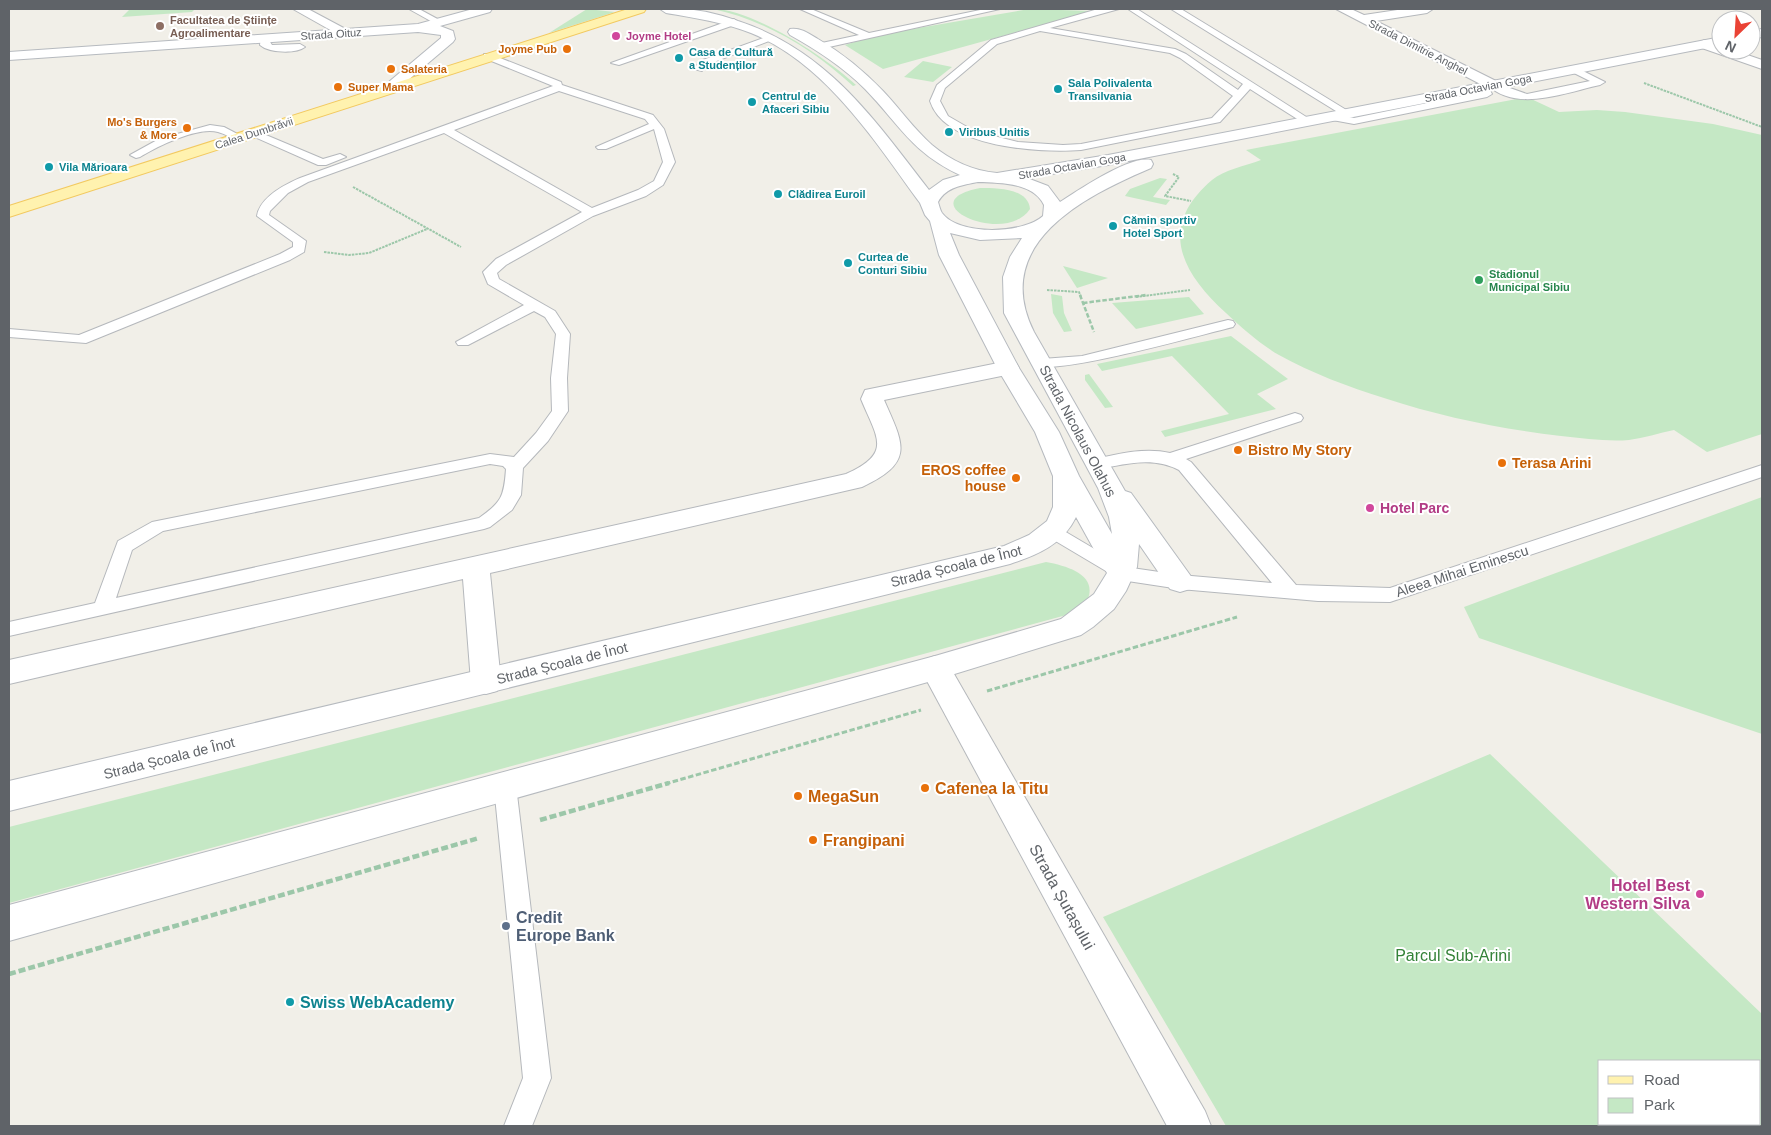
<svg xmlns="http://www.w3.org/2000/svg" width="1771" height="1135" font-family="Helvetica,sans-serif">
<rect width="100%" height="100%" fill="#f1efe8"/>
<g fill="#c5e8c5" fill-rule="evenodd">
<polygon points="130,9 195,9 192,12 122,17"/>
<polygon points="587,9 615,12 549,33"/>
<path d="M713,9c40,0 114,49 143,76l-3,1c-39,-36 -88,-66 -140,-77z"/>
<polygon points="1029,9 1093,11 883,69 845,45 877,35"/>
<polygon points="923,61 952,67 933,82 904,77"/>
<path d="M1527,97l32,15 38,-2 28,2 88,12 49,11v299l-55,18 -33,-22c-15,3 -30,8 -45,10 -22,2 -45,-2 -68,-4 -60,-7 -119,-19 -177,-38 -35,-11 -73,-25 -105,-43 -19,-11 -37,-27 -53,-42 -45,-41 -69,-86 -14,-133 12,-10 33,-14 49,-20l-15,-10z"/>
<polygon points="1160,178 1167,179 1153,197 1170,200 1166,205 1125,196 1130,189"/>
<path d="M980,188c17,0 48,0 50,21 -25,38 -123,-7 -50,-21z"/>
<polygon points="1063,266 1108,278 1077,288"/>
<polygon points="1051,294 1062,296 1064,313 1072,331 1064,332 1053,313"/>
<polygon points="1189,297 1204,314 1136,329 1112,303"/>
<polygon points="1231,336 1288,379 1257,394 1276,409 1165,437 1161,431 1229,414 1172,356 1102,371 1097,364"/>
<polygon points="1089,374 1113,407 1105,408 1085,380 1085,375"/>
<polygon points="1762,497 1762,734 1479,638 1464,607"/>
<path d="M1046,562c28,5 59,17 35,49l-1072,292v-76z"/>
<path d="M1490,754l272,260v112h-536l-123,-209zM1600,1061h160v63h-160z"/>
</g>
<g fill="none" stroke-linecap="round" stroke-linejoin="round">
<defs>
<g id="lane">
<polygon points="409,9 419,9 443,22 436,24"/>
<polygon points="800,9 811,9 869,33 985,9 1000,9 820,49 817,48 817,44 859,35"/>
<path d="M1098,9h21l-69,19 125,21 11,5 52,36 5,-6 -115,-75h9l174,111 -5,3 -4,-1 -52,-33 -30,33 -139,28c-42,3 -136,-2 -151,-49l7,-16 54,-45zM1040,31l130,22 10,5 53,38 -21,22 -131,26 -18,1 -45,-3 -44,-11 -26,-15 -8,-15 5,-13 52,-44z"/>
<polygon points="1171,9 1181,9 1348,111 1349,113 1344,116 1354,118 1481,92 1478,87 1483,84 1487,85 1492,94 1487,97 1354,124 1327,119 1327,115 1344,116"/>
<polygon points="734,19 738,22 737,24 619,65 611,63"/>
<polygon points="769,36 777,38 706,65 702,71 694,69 700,61"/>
<path d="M261,37h6l5,8 28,-1 5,3c-9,7 -36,6 -45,-2z"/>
<path d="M484,54h6l71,28 1,3 91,30 11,14 11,33 -12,23 -17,11 -53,20 -87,49 -9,8 2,6 56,32 15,23 -3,44 1,33 -20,30 -25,27 -2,27 -9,15 -22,17 -6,2 -475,107v-14l86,-19 23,-62 34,-19 338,-68 24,3 22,-24 16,-22 -1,-33 5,-44 -11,-17 -11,-6 -66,34h-10l-2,-3 68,-37 -36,-21 -5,-12 13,-13 86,-47 -138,-79 -136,49 -20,11 -18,18 -1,4 37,26 -2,11 -14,8 -204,83 -77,-6v-8l70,6 201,-81 13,-7v-5l-36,-26c3,-19 27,-31 43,-38l253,-92 -69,-28zM559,91l86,28 4,5 -53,23 2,2h8l48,-20 9,33 -9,19 -16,9 -46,18 -138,-78zM490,464l13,2 3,3c-2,27 -4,33 -27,49l-363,80 16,-48 31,-19z"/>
<path d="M1575,67l30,15 -5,3c-33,7 -84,28 -112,0l5,-3 34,12 63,-13 -18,-9v-4z"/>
<path d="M210,125l14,2 21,11 -5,3c-8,-2 -14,-7 -22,-9 -20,-6 -62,15 -78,25l-4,1 -6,-3 29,-16z"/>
<polygon points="254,130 323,159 340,154 346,157 326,165 318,165 250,135 249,133"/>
<path d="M1228,320l5,1 2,3 -2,3c-25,6 -188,52 -199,37l8,-5 40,-3z"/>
<path d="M1295,413l6,2 2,3 -2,3 -115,38 5,3 105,123 94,3 372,-123v12l-372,125 -72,-1 -138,-12 -59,-9 -74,-44 -3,-4 3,-4 6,-2 6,2 66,39 55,8 92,8 -93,-113c-26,-14 -53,-6 -81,-1l-6,-1 -2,-4 2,-4c24,-6 53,-13 78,-7z"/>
<polygon points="505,776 513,779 516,786 551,1078 532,1126 504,1126 523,1078 494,786 497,779"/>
</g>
<g id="street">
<polygon points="293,9 308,9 353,33 351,36 341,36"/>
<polygon points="1336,9 1351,9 1364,15 1404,9 1433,9 1427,13 1376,21 1498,82 1500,85 1498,88 1488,88"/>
<polygon points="1704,40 1721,46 1721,50 1733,50 1762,60 1762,69 1699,47 1697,44"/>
<path d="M1008,361l8,2 3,5 -3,5 -132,27c20,45 31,62 -22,87l-372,86 11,109 -4,9 -11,3 -11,-3 -4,-9 -8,-103 -454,105v-24l837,-186c47,-21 31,-36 15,-75l4,-9z"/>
<polygon points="935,656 946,660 1205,1111 1211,1126 1167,1126 920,668 924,660"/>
</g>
<g id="secondary">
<polygon points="473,9 492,9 490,12 440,26 453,31 455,39 453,42 394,92 384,92 382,89 384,86 441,38 441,35 418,32 9,60 9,52 418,24"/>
<path d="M660,9c27,-2 53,3 78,12 89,29 136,98 191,169l14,-10 17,-5c-49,-23 -60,-50 -95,-86 -22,-22 -48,-39 -75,-54l-2,-3 2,-3c10,-2 20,5 28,10 24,14 46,32 65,52 17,18 31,38 49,54 18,15 41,26 65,28l111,-18 613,-118v8l-613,120 -81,13 21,8 12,16c19,-12 70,-47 91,-42l2,4 -2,4c-68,29 -161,76 -117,164l91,159 6,2 59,82 4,7 -4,7 -10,3 -10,-3 -31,-45 -2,23 -11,24 -12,18 -21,18 -12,8 -146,45 -926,261v-36l926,-249 126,-37 33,-25 13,-21 -31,-56c-13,27 -38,38 -66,47l-1001,247v-30l995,-235 25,-11 18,-14 6,-14v-31l-18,-44 -38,-64 -58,-113 -9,-34 -5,-6 -5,-12c-46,-63 -94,-139 -169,-170 -28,-11 -56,-15 -85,-20zM978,182c22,1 55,0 66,23l-1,11c-20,18 -84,20 -101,-3 -2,-3 -3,-8 -4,-11 8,-15 25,-17 40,-20zM950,233l30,7 42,-2 -12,19 -7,20 1,36 94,175 11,29 3,17 -33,-58 -20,-44 -40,-64 -60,-113z"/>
<polygon points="1762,29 1762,37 1751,39 1751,31"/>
</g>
<polygon id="primary" points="628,9 646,9 644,12 9,217 9,206"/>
</defs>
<use href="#lane" stroke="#b5b8bc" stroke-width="2"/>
<use href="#street" stroke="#b5b8bc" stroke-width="2"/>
<use href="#secondary" stroke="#b6babf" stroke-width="2"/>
<use href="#primary" stroke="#f2c960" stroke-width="2"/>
<g stroke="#9cc7a9" stroke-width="2" stroke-dasharray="2.5 1" stroke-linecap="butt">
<polyline points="1644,83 1762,127"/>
<polyline points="1173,174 1179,177 1165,196 1191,201"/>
<polyline points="353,187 461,247"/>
<polyline points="324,252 349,255 369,253 427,229"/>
<polyline points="1047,290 1079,292 1081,297"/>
<polyline points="1136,297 1190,290"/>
</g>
<g stroke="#9cc7a9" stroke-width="2.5" stroke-dasharray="4.5 2" stroke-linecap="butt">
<polyline points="1080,295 1094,332"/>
<polyline points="1083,303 1146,295"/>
</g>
<g stroke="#9cc7a9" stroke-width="3" stroke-dasharray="5.5 2.5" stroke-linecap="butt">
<polyline points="987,691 1237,617"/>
<polyline points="665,784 921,710"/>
</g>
<g stroke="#9cc7a9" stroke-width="4.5" stroke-dasharray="7 3" stroke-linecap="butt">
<polyline points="540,820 669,783"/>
<polyline points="9,974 479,838"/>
</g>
<use href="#lane" fill="#fff" fill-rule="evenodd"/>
<use href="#street" fill="#fff" fill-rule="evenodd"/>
<use href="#secondary" fill="#fff" fill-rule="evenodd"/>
<use href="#primary" fill="#fff2af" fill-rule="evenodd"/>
</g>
<circle fill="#8d6e63" stroke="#fff" stroke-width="2" cx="160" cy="26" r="5"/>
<g fill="#d1479c" stroke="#fff" stroke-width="2">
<circle cx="616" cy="36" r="5"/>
<circle cx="1370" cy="508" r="5"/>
<circle cx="1700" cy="894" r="5"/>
</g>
<g fill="#e8710a" stroke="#fff" stroke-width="2">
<circle cx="567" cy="49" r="5"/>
<circle cx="391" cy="69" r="5"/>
<circle cx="338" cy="87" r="5"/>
<circle cx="187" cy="128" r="5"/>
<circle cx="1238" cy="450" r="5"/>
<circle cx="1502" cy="463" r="5"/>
<circle cx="1016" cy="478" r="5"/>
<circle cx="925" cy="788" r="5"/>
<circle cx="798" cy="796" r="5"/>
<circle cx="813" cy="840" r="5"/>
</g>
<g fill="#0f9aa8" stroke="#fff" stroke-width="2">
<circle cx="679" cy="58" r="5"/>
<circle cx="1058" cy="89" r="5"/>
<circle cx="752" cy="102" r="5"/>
<circle cx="949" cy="132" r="5"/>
<circle cx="49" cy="167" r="5"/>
<circle cx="778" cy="194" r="5"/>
<circle cx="1113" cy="226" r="5"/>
<circle cx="848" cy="263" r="5"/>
<circle cx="290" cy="1002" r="5"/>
</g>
<circle fill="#2e9e5b" stroke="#fff" stroke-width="2" cx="1479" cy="280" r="5"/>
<circle fill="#5c6f8a" stroke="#fff" stroke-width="2" cx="506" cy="926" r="5"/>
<g text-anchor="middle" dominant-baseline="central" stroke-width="4" stroke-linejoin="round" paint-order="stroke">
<g font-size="11" font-weight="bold" fill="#785e54" stroke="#fff" text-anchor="start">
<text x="170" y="20">Facultatea de Științe<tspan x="170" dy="13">Agroalimentare</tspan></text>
</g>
<g font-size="11" fill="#5f6368" stroke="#fff">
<text transform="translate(331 34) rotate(-4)">Strada Oituz</text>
<text transform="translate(1418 47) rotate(27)">Strada Dimitrie Anghel</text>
<text transform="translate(1478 88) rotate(-11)">Strada Octavian Goga</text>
<text transform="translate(254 133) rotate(-18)">Calea Dumbrăvii</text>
<text transform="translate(1072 166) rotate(-10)">Strada Octavian Goga</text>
</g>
<g font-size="11" font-weight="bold" fill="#b23c85" stroke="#fff" text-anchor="start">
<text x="626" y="36">Joyme Hotel</text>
</g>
<g font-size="11" font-weight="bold" fill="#c56008" stroke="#fff" text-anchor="end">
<text x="557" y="49">Joyme Pub</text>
<text x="401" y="69" text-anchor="start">Salateria</text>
<text x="348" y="87" text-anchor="start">Super Mama</text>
<text x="177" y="122">Mo's Burgers<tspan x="177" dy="13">&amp; More</tspan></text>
</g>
<g font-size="11" font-weight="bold" fill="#0d838f" stroke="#fff" text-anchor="start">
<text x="689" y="52">Casa de Cultură<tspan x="689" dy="13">a Studenților</tspan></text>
<text x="1068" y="83">Sala Polivalenta<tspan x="1068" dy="13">Transilvania</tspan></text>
<text x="762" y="96">Centrul de<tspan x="762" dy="13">Afaceri Sibiu</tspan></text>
<text x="959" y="132">Viribus Unitis</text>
<text x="59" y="167">Vila Mărioara</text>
<text x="788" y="194">Clădirea Euroil</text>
<text x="1123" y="220">Cămin sportiv<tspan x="1123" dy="13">Hotel Sport</tspan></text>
<text x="858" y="257">Curtea de<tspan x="858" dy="13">Conturi Sibiu</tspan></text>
</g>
<g font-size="11" font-weight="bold" fill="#27864d" stroke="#fff" text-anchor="start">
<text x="1489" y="274">Stadionul<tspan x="1489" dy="13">Municipal Sibiu</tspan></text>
</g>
<g font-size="14" fill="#5f6368" stroke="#fff">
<text transform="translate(1078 431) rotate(62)">Strada Nicolaus Olahus</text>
<text transform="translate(956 566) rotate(-14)">Strada Școala de Înot</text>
<text transform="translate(1462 571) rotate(-18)">Aleea Mihai Eminescu</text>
<text transform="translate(562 663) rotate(-14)">Strada Școala de Înot</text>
<text transform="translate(169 758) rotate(-14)">Strada Școala de Înot</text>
</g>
<g font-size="14" font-weight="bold" fill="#c56008" stroke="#fff" text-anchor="start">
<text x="1248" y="450">Bistro My Story</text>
<text x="1512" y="463">Terasa Arini</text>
<text x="1006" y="470" text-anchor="end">EROS coffee<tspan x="1006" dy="16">house</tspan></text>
</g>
<g font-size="14" font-weight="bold" fill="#b23c85" stroke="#fff" text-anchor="start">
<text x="1380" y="508">Hotel Parc</text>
</g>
<g font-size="16" font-weight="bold" fill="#c56008" stroke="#fff" text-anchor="start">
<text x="935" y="788">Cafenea la Titu</text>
<text x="808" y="796">MegaSun</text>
<text x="823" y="840">Frangipani</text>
</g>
<g font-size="16" font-weight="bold" fill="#b23c85" stroke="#fff" text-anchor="end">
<text x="1690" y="885">Hotel Best<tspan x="1690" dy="18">Western Silva</tspan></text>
</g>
<g font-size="16" fill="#5f6368" stroke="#fff">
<text transform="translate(1062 897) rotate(61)">Strada Șutașului</text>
</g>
<g font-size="16" font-weight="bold" fill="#4e5e75" stroke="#fff" text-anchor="start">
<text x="516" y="917">Credit<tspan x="516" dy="18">Europe Bank</tspan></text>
</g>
<g font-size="16" fill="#348238" stroke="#fff">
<text x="1453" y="955">Parcul Sub-Arini</text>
</g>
<g font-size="16" font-weight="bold" fill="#0d838f" stroke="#fff" text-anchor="start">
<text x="300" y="1002">Swiss WebAcademy</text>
</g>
</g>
<rect width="1771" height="1135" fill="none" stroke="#5f6368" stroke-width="20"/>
<rect x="1598" y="1060" width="162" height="65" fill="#ffffff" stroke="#bfc1c3"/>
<rect x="1608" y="1076" width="25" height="8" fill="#fff2af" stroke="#bfc1c3"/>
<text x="1644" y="1085" font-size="15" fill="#5f6368">Road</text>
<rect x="1608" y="1098" width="25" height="15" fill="#c5e8c5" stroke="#bfc1c3"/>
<text x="1644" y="1110" font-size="15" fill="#5f6368">Park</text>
<g transform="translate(1736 35) rotate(205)"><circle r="24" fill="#ffffff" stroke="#bfc1c3"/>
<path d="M0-4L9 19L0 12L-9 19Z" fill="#ea4335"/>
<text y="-8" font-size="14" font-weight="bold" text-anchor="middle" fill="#5f6368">N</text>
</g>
</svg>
